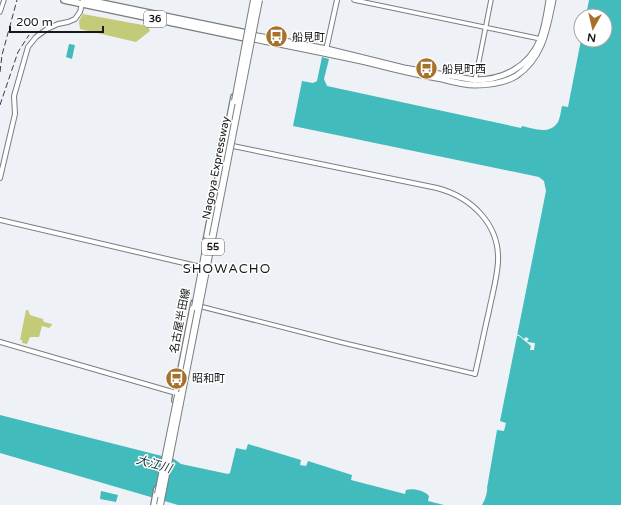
<svg xmlns="http://www.w3.org/2000/svg" width="621" height="505" font-family="'Varela Round','Noto Sans JP',sans-serif">
<rect width="100%" height="100%" fill="#eef2f6"/>
<g fill="#c3ca78">
<polygon points="83,14 148,26 150,31 136,42 80,29 79,21"/>
<polygon points="26,310 28,310 30,315 43,319 44,322 52,324 52,325 49,328 42,326 39,337 30,337 27,344 22,343 22,340 20,340"/>
</g>
<g fill="#42bbbc">
<path d="M589,0h32v505h-139c2,-3 6,-13 5,-17l10,-58 7,1 2,-8 -6,-2 46,-230 -2,-10 -5,-4 -246,-51 9,-45 11,2 4,-2 5,-24 7,2 -5,20 3,7 194,42 1,-2c12,3 28,9 36,-4 2,-4 3,-11 4,-16l6,1 13,-67h24v-24h-19z"/>
<polygon points="69,44 75,45 72,59 66,57"/>
<path d="M0,415l158,40 16,4 7,5 47,10 2,-1 6,-25 10,2 2,-6 53,16 -1,5 6,1 2,-5 44,14 -1,5 54,14 1,-4c7,-2 19,1 23,6l-1,5 16,4h-266l-178,-52z"/>
<polygon points="101,491 118,495 116,502 100,499"/>
</g>
<polygon fill="#eef2f6" points="516,334 519,335 524,339 526,337 529,339 527,341 528,342 535,343 534,350 530,350 531,346 519,336 515,335"/>
<g fill="none" stroke-linecap="round" stroke-linejoin="round">
<defs>
<g id="minor">
<polyline points="354,0 541,39"/>
<polyline points="0,12 4,0"/>
<polyline points="475,81 491,0"/>
<polyline points="199,306 344,343 475,374"/>
</g>
<g id="tertiary">
<polyline points="326,50 337,0"/>
<path d="M228,145l209,43c34,9 63,36 61,74 -1,17 -6,33 -9,49 -5,21 -9,42 -14,63"/>
<polyline points="0,178 15,114 14,96 28,47 36,37 47,29 58,24 68,22 75,19 80,12 83,0"/>
<polyline points="0,220 201,267"/>
<polyline points="0,342 176,393"/>
</g>
<g id="secondary">
<path d="M253,35l74,14 77,19 71,12c28,0 54,-13 65,-40 5,-13 7,-27 9,-40"/>
<path d="M253,39c40,8 81,16 121,25 23,6 45,11 68,15 11,3 22,6 33,6 13,0 29,-2 41,-9 27,-18 31,-47 37,-76"/>
</g>
<g id="primary">
<polyline points="64,0 250,39"/>
<polyline points="87,0 251,34"/>
<polyline points="206,241 234,97"/>
<polyline points="175,400 194,303"/>
<polyline points="154,505 157,489"/>
</g>
</defs>
<use href="#minor" stroke="#797d80" stroke-width="5.5"/>
<use href="#tertiary" stroke="#797d80" stroke-width="6"/>
<use href="#secondary" stroke="#797d80" stroke-width="7"/>
<use href="#primary" stroke="#797d80" stroke-width="8"/>
<use href="#minor" stroke="#fff" stroke-width="3.5"/>
<use href="#tertiary" stroke="#fff" stroke-width="4"/>
<use href="#secondary" stroke="#fff" stroke-width="5"/>
<use href="#primary" stroke="#fff" stroke-width="5.5"/>
<g stroke="#3c3d3f" stroke-width="1" stroke-dasharray="6 3" stroke-linecap="butt">
<polyline points="0,72 2,55 17,0"/>
<polyline points="0,105 18,52 29,35"/>
</g>
<defs>
<g id="motorway-bridge">
<polyline points="235,101 254,0"/>
<polyline points="195,307 208,238"/>
<polyline points="158,494 178,395"/>
<polyline points="160,505 259,0"/>
</g>
</defs>
<use href="#motorway-bridge" stroke="#797d80" stroke-width="8" stroke-linecap="butt"/>
<use href="#motorway-bridge" stroke="#fff" stroke-width="6"/>
</g>
<defs>
<symbol id="bus-disc" viewBox="-11 -11 22 22"><circle r="9.5" fill="#a7712c" stroke="#fff"/><path d="M-5-6H5V4H4V6H2V4H-2V6H-4V4H-5ZM-3.5-4V0h7V-4ZM-3.5 1.2v1.5H-2V1.2ZM2 1.2v1.5H3.5V1.2Z" fill="#fff"/></symbol>
</defs>
<g fill-rule="evenodd">
<use href="#bus-disc" x="264" y="24" width="25" height="25"/>
<use href="#bus-disc" x="414" y="56" width="25" height="25"/>
<use href="#bus-disc" x="164" y="366" width="25" height="25"/>
</g>
<g text-anchor="middle" dominant-baseline="central" stroke-width="3" stroke-linejoin="round" paint-order="stroke">
<g fill="#fff" stroke="#5d5d5e" stroke-width="1">
<rect x="144" y="11" width="22" height="16" rx="3"/>
<rect x="202" y="239" width="22" height="16" rx="3"/>
</g>
<g font-size="10" font-weight="bold" fill="#171819">
<text x="155" y="19">36</text>
<text x="213" y="247">55</text>
</g>
<g font-size="11" fill="#171819" stroke="#fff" text-anchor="start">
<text x="292" y="37">船見町</text>
<text x="442" y="69">船見町西</text>
<text x="192" y="378">昭和町</text>
</g>
<g font-size="11" fill="#171819" stroke="#fff">
<text transform="translate(216 168) rotate(-79)">Nagoya Expressway</text>
<text transform="translate(180 321) rotate(-79)">名古屋半田線</text>
</g>
<g font-size="12" font-style="italic" fill="#1a2f2f" stroke="#fff">
<text transform="translate(154 464) rotate(16)">大江川</text>
</g>
<g font-size="13" letter-spacing="1" fill="#171819" stroke="#fff">
<text x="227" y="269">SHOWACHO</text>
</g>
</g>
<g transform="translate(593 28) rotate(188)"><circle r="19" fill="#ffffff" stroke="#a2a3a3"/>
<path d="M0-3L7 15L0 10L-7 15Z" fill="#a7712c"/>
<text y="-6" font-size="11" font-weight="bold" text-anchor="middle" fill="#171819">N</text>
</g>
<path d="M10 26v6h93v-6" fill="none" stroke="#171819" stroke-width="2"/>
<text x="16" y="26" font-size="12" fill="#171819" stroke="#ffffff" stroke-width="3" paint-order="stroke">200 m</text>
</svg>
